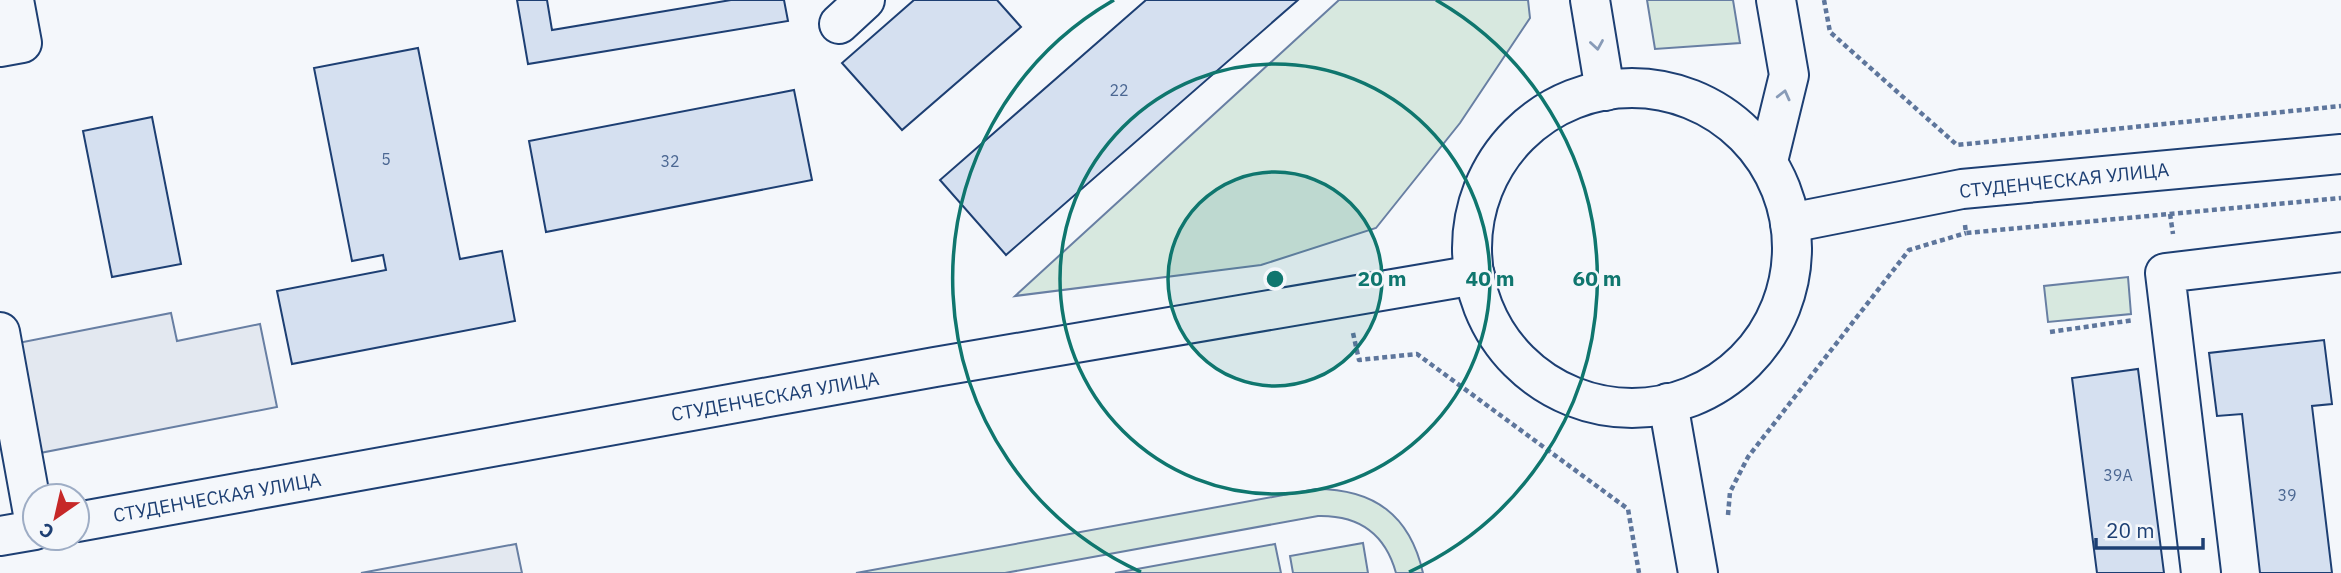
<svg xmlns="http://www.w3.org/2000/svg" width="2341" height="573" font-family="'IBM Plex Sans',sans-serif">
<rect width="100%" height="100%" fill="#f4f7fb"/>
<g fill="#d7e8df" stroke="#687fa3" stroke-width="2">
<polygon points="1339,0 1528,0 1530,18 1460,123 1376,228 1261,265 1015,296"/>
<polygon points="1647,0 1733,0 1740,43 1655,49"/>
<polygon points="2128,277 2131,314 2048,322 2044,286"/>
<path d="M1316,489c58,0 94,26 107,84h-27c-11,-40 -37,-58 -78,-57l-313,57h-149z"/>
<polygon points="1363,543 1368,573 1293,573 1290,556"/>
<polygon points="1275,544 1281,573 1115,573"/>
</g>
<g fill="#e3e8f0" stroke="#687fa3" stroke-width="2">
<polygon points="171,313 177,341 260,324 277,407 40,453 18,343"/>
<polygon points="516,544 522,573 361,573 494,548"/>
</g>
<g fill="#d5e0f0" stroke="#1d3f73" stroke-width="2">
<polygon points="517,0 547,0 552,30 731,0 784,0 788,21 528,64"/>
<polygon points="914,0 997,0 1021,27 902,130 842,63"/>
<polygon points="1146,0 1298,0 1006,255 940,180"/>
<polygon points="418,48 460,259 502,251 515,321 292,364 277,291 386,270 383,255 352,261 314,68"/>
<polygon points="794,90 812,180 546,232 529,141"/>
<polygon points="152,117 181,264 112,277 83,131"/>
<polygon points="2324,340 2332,404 2312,406 2332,573 2260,573 2242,414 2217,416 2209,353"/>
<polygon points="2138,369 2164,573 2097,573 2072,378"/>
</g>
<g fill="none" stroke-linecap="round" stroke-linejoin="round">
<defs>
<g id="minor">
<polyline points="1590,0 1605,91"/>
<polyline points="839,24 865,0"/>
<polyline points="0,47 22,43 14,0"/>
<circle cx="1632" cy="248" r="160"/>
<polyline points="1768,161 1789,75 1776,0"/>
<polyline points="1790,223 1962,189 2341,154"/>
<polyline points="0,332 35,525"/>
<polyline points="1668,403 1698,573"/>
<polyline points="77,522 935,367 1475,275"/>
<polyline points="0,536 35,530"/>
<polyline points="2201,573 2165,273 2341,252"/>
</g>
</defs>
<use href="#minor" stroke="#1d3f73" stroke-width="42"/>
<g stroke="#5e769c" stroke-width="4.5" stroke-dasharray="5 3.5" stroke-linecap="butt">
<polyline points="1824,0 1830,32 1957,145 2341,106"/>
<polyline points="2170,214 2173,234"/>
<polyline points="1965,225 1966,233 2341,198"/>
<polyline points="2050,332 2134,320"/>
<polyline points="1353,333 1359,360 1417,354 1628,509 1639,573"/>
<polyline points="1728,515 1730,492 1748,457 1909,250 1966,233"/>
</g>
<use href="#minor" stroke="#f4f7fb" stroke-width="38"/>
</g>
<defs><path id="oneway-chevron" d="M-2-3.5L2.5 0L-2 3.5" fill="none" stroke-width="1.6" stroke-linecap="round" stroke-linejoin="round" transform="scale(1.75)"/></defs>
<g stroke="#889bb7">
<use href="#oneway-chevron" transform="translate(1597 45) rotate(81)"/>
<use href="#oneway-chevron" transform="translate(1784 95) rotate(-76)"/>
</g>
<circle cx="1275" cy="279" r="107" fill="#0f766e" fill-opacity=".12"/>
<g fill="none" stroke="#0f766e" stroke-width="3.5">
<circle cx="1275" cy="279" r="107"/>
<circle cx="1275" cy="279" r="215"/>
<path d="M1141 572A322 322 0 0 1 1114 0M1436 0A322 322 0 0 1 1409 572"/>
</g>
<g text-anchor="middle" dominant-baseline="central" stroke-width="5" stroke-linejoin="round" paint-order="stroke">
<g font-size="16" fill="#4b6792">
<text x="1119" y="90">22</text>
<text x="386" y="159">5</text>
<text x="670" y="161">32</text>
<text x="2118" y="475">39А</text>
<text x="2287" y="495">39</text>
</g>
<g font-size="19" fill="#1d3f73" stroke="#f4f7fb">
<text transform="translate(2064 180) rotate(-6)">СТУДЕНЧЕСКАЯ УЛИЦА</text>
<text transform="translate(775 396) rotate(-10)">СТУДЕНЧЕСКАЯ УЛИЦА</text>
<text transform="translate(217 497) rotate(-10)">СТУДЕНЧЕСКАЯ УЛИЦА</text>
</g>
</g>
<circle cx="1275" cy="279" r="10" fill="#0f766e" stroke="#f4f7fb" stroke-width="3.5"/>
<g font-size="21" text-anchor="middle" font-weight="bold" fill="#0f766e" stroke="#f4f7fb" stroke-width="5" stroke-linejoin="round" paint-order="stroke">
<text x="1382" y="286">20 m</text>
<text x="1490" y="286">40 m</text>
<text x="1597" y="286">60 m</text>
</g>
<g transform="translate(56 517) rotate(214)"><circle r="33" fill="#f4f7fb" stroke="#9eadc5" stroke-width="2"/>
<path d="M0-5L12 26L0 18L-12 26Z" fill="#c62828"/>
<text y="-10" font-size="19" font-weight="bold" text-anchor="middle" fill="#1d3f73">С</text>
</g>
<path d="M2096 538v10h107v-10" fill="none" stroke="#1d3f73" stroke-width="3.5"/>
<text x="2106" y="538" font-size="21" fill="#1d3f73" stroke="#f4f7fb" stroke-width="5" paint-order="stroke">20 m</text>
</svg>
